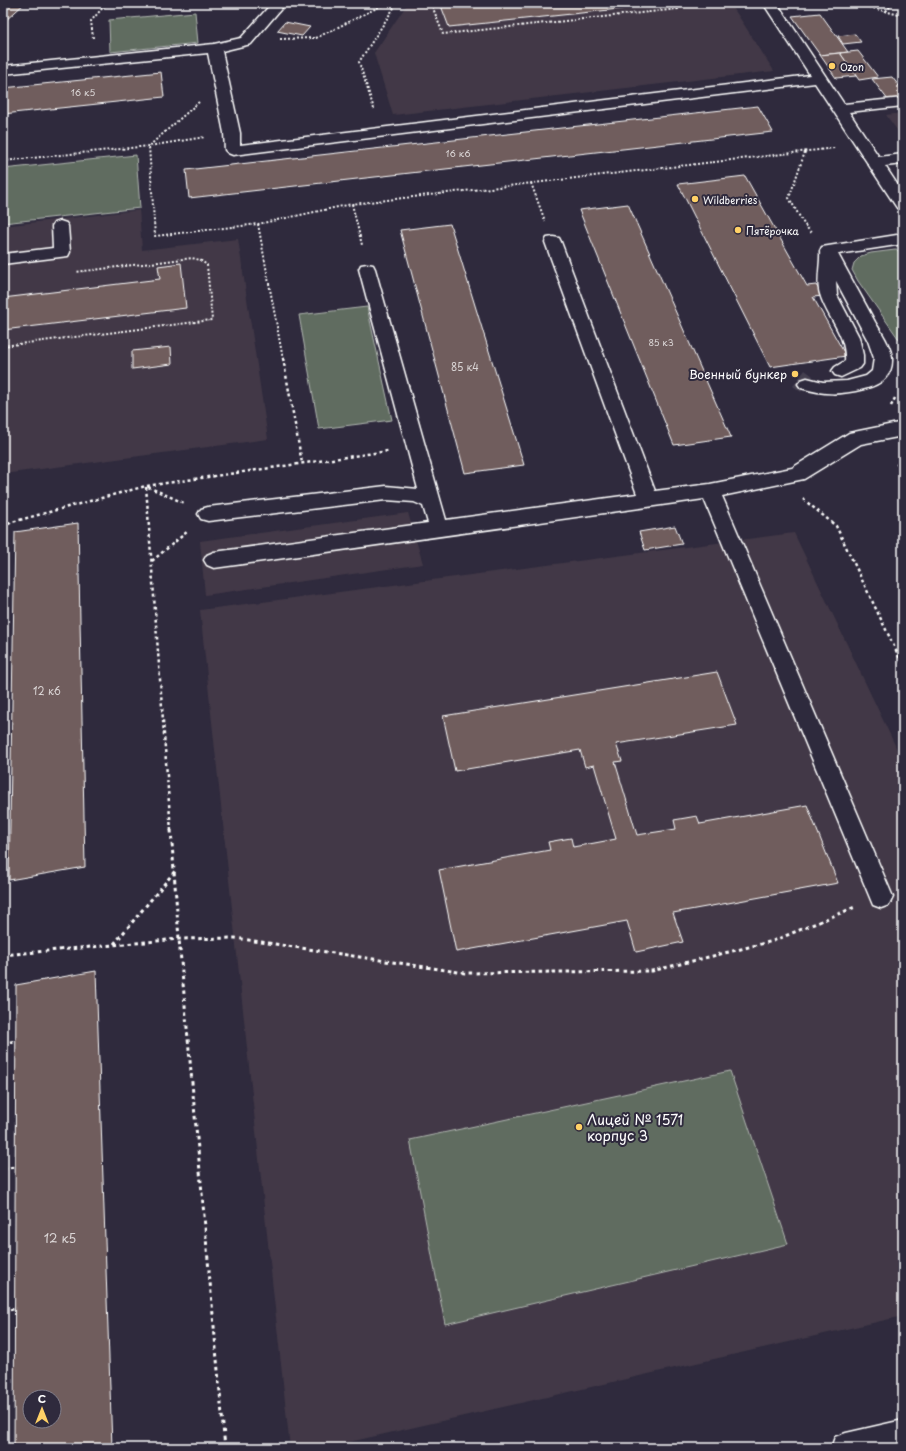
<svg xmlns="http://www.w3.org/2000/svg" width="906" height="1451" font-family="'Playpen Sans',sans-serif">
<rect width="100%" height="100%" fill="#2f2a3d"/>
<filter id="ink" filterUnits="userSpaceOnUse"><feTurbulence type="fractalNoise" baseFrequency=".025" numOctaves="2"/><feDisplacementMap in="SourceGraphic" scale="8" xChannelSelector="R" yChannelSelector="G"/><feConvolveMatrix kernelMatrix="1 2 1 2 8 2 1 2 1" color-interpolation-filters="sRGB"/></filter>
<g filter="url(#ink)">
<g fill="#423947">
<polygon points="408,3 730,3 774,71 393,115 374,53"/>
<polygon points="903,113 903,138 886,115"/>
<polygon points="139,210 142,250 238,239 268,439 3,474 3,226"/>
<polygon points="408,513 423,564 205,595 200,541"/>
<polygon points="794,533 903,762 903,1316 323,1448 290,1448 200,610"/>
</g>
<g fill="#606c61" stroke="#b0b6b0">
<polygon points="195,12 198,43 110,52 109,20"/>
<polygon points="136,155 140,208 3,223 3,169"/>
<polygon points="895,250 903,251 903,340 898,338 858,281 852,270 854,263 861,256 871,253"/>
<polygon points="367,307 392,420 319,429 299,315"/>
<polygon points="730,1071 788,1244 445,1324 410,1140"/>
</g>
<g fill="#705d5d" stroke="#fff" fill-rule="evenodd">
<polygon points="3,3 25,3 5,21 3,21"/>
<polygon points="440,3 666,3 666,4 449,27"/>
<polygon points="820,13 848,52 820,55 792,16"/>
<polygon points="285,22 310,27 302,36 277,31"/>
<polygon points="855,34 861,42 843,44 838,36"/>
<polygon points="858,51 878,77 859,80 840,53"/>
<polygon points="840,53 856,76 836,78 820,55"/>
<polygon points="161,72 164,97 3,114 3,88"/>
<polygon points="892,77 903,91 903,98 888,100 872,79"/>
<polygon points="758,106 773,132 189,198 186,170"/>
<polygon points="745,176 807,286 816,285 823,296 813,297 846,356 770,367 678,184"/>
<polygon points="628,204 731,437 674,445 579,210"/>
<polygon points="450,224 524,465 465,473 400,230"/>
<polygon points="181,263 186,308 3,330 3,298 160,279 158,266"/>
<polygon points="171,347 172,364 132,369 132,351"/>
<polygon points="903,463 903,475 896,464"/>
<polygon points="78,523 85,867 9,880 15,532"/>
<polygon points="675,526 682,544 645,550 639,532"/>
<polygon points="717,672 737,725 616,744 622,761 615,762 637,835 676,829 674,820 697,816 700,824 807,805 838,883 673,913 683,942 636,952 627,921 456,952 439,870 550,850 548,842 559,840 571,838 573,847 616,839 594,765 585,767 580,750 455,771 443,716"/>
<path d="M96,971l16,477h-98l2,-463zM30,1397h24v24h-24z"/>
</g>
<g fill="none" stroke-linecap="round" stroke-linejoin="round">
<polyline stroke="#443f50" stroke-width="20" stroke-dasharray="20 10" stroke-linecap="butt" points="799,378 807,384"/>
<defs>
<g id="minor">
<polygon points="272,3 286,3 251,44 222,51 240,133 240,145 810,75 763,3 777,3 844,104 903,98 903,106 849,112 879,157 903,154 903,164 885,166 903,193 903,210 897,208 815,83 233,155 228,153 225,150 224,133 208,53 3,74 3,66 214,44 241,38"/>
<polygon points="60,221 66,223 68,226 70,252 68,256 3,264 3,254 53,248 52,226 54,223"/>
<path d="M903,234v10l-65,10c12,23 25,45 37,68 6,10 16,24 17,36 1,19 -12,27 -28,31 -24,6 -40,6 -63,-1l-3,-4 3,-4 6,-2 16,4 24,-1 19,-5 6,-5 2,-13 -6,-17 -32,-60 1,14 22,42 4,18v9l-3,4 -19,9 -6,-2 -3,-4 3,-4 10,-6c2,-26 -18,-43 -25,-67 -4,-13 1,-30 0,-43l2,-4z"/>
<polygon points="553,237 559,238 561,242 655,491 710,484 792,468 849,433 903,422 903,436 861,444 804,479 722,496 893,897 889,905 881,908 873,905 704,499 214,568 207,565 204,560 207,555 214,552 428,523 423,506 414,502 386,500 208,521 201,519 198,514 201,509 208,507 386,486 418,489 359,269 361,265 367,264 373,265 375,269 446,520 637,494 545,242 547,238"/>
<polygon points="903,1420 903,1448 831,1448 835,1437 846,1433"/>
</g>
</defs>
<use href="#minor" stroke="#fff" stroke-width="3"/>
<g stroke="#fff" stroke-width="2" stroke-dasharray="2 2" stroke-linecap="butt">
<polyline points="431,3 443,34 678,9 675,3"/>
<polyline points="854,3 903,16"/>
<polyline points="886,11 893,3"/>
<polyline points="93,38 91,21 107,3"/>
<polyline points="280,39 316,38 387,3"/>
<polyline points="199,102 149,146 155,236 258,224 352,204 835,148"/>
<polyline points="374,109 359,62 397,3"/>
<polyline points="805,152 789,198 804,224 812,234"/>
<polyline points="3,161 149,146 205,137"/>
<polyline points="531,183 545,221"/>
<polyline points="352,204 362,245"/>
<polyline points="258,224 283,359"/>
<polyline points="3,346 212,320 207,265 200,260 192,258 76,272"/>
</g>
<g stroke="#fff" stroke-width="2.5" stroke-dasharray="3 3" stroke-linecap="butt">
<polyline points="283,358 302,463"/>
<polyline points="891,406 896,396"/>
<polyline points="803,499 836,526 903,665"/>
<polyline points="3,527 12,522 146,486 388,451"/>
<polyline points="152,561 188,531"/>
<polyline points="171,831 146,486 184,503"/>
</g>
<g stroke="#fff" stroke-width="3" stroke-dasharray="3.5 3.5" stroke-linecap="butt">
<polyline points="171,830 179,939 225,1448"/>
<polyline points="114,944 175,871"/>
<polyline points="3,955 179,939 235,938 465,973 652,971 773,941 855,907"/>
<polyline points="3,1043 16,1041"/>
<polyline points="3,1169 15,1167"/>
<polyline points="3,1311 14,1309"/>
</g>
<use href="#minor" fill="#2f2a3d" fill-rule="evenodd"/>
</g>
</g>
<g fill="#ffd166" stroke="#2f2a3d" stroke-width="1.5">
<circle cx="832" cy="66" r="4"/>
<circle cx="695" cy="199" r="4"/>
<circle cx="738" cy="230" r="4"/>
<circle cx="795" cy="374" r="4"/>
<circle cx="579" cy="1127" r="4"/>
</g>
<g text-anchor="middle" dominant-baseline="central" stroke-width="4" stroke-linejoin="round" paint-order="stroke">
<g font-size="9" fill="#dbd6d6">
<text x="83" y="92">16 к5</text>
<text x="458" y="153">16 к6</text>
<text x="661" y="342">85 к3</text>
</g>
<g font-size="10" fill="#fff" stroke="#2f2a3d" text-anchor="start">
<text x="840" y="66">Ozon</text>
<text x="703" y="199">Wildberries</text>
<text x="746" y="230">Пятёрочка</text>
</g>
<g font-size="10" fill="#dbd6d6">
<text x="465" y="366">85 к4</text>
<text x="47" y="690">12 к6</text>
</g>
<g font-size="12" fill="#fff" stroke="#2f2a3d" text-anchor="end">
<text x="787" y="374">Военный бункер</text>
</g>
<g font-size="12" fill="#dbd6d6">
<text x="60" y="1238">12 к5</text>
</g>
<g font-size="14" fill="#fff" stroke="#2f2a3d" text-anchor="start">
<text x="587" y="1119">Лицей № 1571<tspan x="587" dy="16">корпус 3</tspan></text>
</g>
</g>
<rect width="906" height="1451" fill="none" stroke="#2f2a3d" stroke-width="16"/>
<rect x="8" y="8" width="890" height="1435" fill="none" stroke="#fff" stroke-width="1.5" filter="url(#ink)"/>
<g transform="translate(42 1409)"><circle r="19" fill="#2f2a3d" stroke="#827f8b"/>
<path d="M0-3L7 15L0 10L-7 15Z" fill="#ffd166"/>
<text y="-6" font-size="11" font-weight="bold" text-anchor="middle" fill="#ffffff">С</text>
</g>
</svg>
